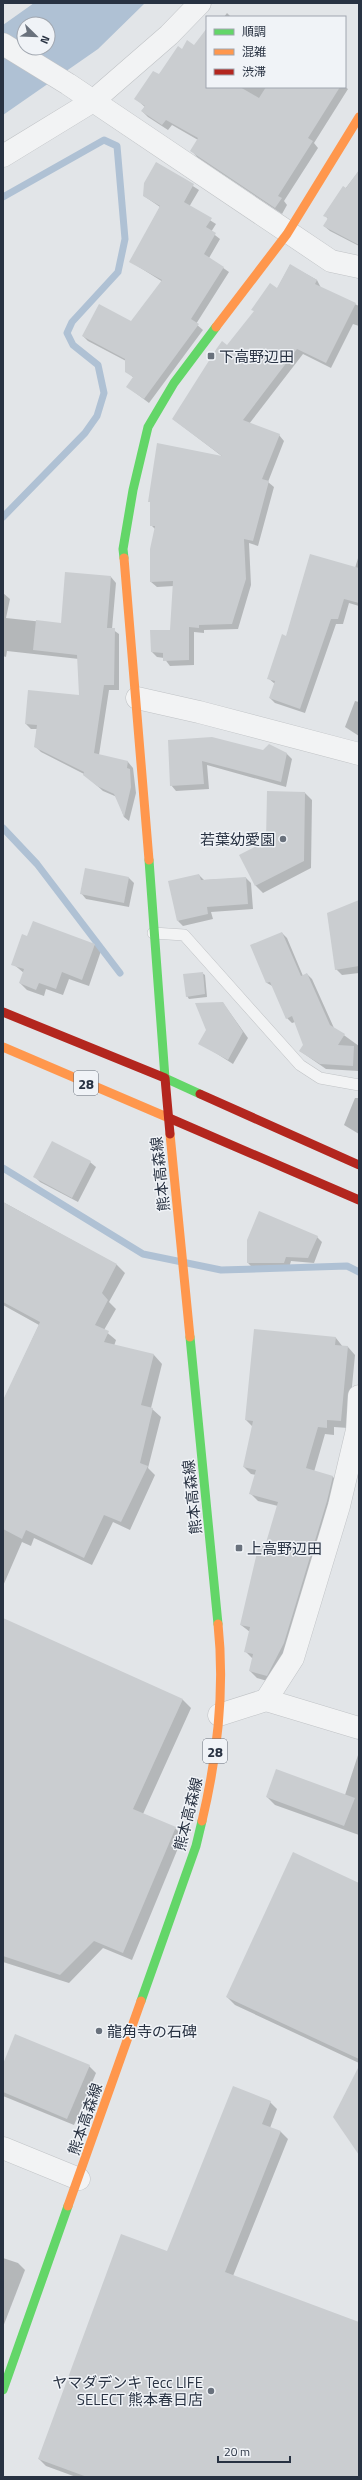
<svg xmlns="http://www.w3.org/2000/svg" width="362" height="2480" font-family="'Titillium Web','Noto Sans JP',sans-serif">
<rect width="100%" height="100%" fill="#e2e5e8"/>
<path fill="#afc1d4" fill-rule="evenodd" d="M34,3h111l-47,46 -95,66v-90zM24,24h24v24h-24z"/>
<g fill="#0003">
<polygon points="227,13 231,17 224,17"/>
<polygon points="207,38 207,87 345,87 348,89 314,143 318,148 284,201 287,205 282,214 197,157 192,151 198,140 172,125 168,130 148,117 142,111 145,107 136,99 182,50 195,47"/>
<polygon points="157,163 199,190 189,207 216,224 211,232 220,239 209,258 229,272 196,324 203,330 149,403 133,391 134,378 126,371 126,361 88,341 83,336 131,322 163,282 131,262 160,207 144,196"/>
<polygon points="359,171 359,246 330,231 324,226 328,219 325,215"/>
<polygon points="290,265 317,280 321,288 359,306 359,326 353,324 331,368 303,354 249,424 279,435 284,441 268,482 274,487 258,546 249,543 251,585 238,629 204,630 204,633 194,632 194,665 170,666 164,658 157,657 152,652 171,630 174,586 157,587 151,582 155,529 151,525 151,503 149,501 223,457 173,419 228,347 277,289"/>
<polygon points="359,555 359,606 349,603 343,624 336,624 305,713 275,703 270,698 275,684 268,678 287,637 355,568"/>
<polygon points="66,573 111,577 116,583 112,629 119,634 119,690 109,690 99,755 128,762 133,768 136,793 129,821 124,817 117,797 103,791 84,774 41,752 35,746 37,729 31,729 26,724 80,696 79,659 7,651 6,657 3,656 3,593 10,599 6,618 62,624"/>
<polygon points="355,701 359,702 359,736 345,727"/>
<polygon points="169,741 286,753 292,759 286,787 207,765 209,789 176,791 171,785"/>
<polygon points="305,793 312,800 311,868 263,893 256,886 241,855 267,842"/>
<polygon points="199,875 204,880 246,878 251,883 253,909 211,912 213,919 183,926 178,921"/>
<polygon points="129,878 134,883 129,907 86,899 81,893"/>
<polygon points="359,901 359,973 342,975 336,969"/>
<polygon points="282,933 287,938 303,976 307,974 312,979 334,1028 359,1046 358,1071 326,1069 300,1051 304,1045 295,1022 292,1023 287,1018 274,987 267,983 252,946"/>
<polygon points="28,937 94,944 101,951 89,986 69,979 63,995 46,989 44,996 27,990 20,983 24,973 13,964"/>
<polygon points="202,973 205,975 207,997 189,999 187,996"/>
<polygon points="223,1003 248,1038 233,1064 200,1043"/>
<polygon points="355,1098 359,1098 359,1134 344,1125"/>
<polygon points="53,1143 90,1162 96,1167 78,1202 40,1182 35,1177"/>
<polygon points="3,1202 117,1265 125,1273 109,1302 116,1309 104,1330 116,1340 114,1346 154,1355 162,1364 151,1408 161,1417 148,1468 155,1475 130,1530 113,1522 92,1565 34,1538 31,1546 22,1542 3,1586 3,1402 39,1325 3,1305"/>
<polygon points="317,1237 322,1242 314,1263 291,1261 289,1268 253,1268 248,1263"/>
<polygon points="255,1330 336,1338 343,1347 348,1347 355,1355 348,1428 334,1427 334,1435 325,1434 314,1472 333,1477 340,1484 274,1683 257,1678 250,1671 253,1659 245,1651 250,1632 241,1625 278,1506 258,1501 250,1493 256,1475 251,1474 244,1467 253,1427 246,1420"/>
<polygon points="3,1619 183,1700 191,1708 143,1814 175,1828 183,1836 132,1960 103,1948 69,1983 3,1962"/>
<polygon points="359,1752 359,1835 275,1805 267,1797 345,1795"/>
<polygon points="359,1884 359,2063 235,2005 227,1997"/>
<polygon points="89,2066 96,2073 74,2125 3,2096 3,2067"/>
<polygon points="270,2102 277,2109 270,2128 281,2132 288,2139 233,2276 359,2323 359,2477 76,2477 46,2466 39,2459"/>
<polygon points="3,2258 18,2263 25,2270 3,2327"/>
</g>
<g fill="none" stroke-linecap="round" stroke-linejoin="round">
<g stroke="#afc1d4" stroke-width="7">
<polyline points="3,197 104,140 117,146 125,239 118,272 72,322 67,333 73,345 98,365 104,393 97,416 85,433 3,517"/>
<polyline points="3,828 37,864 120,973"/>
<polyline points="3,1168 143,1254 221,1270 347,1266 359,1272"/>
</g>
</g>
<g fill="#cacdd0">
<polygon points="207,28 207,87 240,87 259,98 266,87 340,87 308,138 313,141 278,196 282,198 275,208 190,151 198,138 166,120 162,125 141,111 145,106 134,99 153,71 159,74 178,46 182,49 187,40 194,45"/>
<polygon points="156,162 194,184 184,202 212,218 206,227 216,233 204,254 224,267 191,319 199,324 144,399 126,387 133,377 125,372 125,359 82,336 99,304 131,321 162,280 129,262 160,206 143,196 144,183"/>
<polygon points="359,170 359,245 323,226 328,218 323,216 343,186 346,188"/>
<polygon points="290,264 317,280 315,284 356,303 326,363 297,349 243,420 280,434 262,479 269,481 253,541 244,539 246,579 232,624 199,625 199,628 189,627 189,660 163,661 163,653 151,652 150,630 170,630 173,581 150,582 150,549 155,526 150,526 150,502 148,502 157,443 222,456 172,419 217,348 222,341 227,345 254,311 251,310 270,283 277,288"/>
<polygon points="310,554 359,568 359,603 344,599 338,619 331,619 300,709 269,698 275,681 267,679 282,634 286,636"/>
<polygon points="65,572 111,576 107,628 115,628 114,685 104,685 94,753 128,761 127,768 130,769 131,787 124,817 114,794 97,786 83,775 84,772 34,747 37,725 25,724 28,690 79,695 77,655 33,650 36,620 61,623"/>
<polygon points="212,737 263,750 269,744 287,753 281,782 202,761 204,784 170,786 168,740"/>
<polygon points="267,791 305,792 304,861 255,886 239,855 266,841"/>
<polygon points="85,868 129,877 124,903 80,894"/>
<polygon points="199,874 201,880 246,877 248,904 207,907 208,914 177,921 168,881"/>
<polygon points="359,900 359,966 335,970 327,913"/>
<polygon points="33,921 95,944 82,980 62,972 56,989 39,983 36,990 19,983 24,969 11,965 22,934 27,936"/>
<polygon points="282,932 301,976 307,973 330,1025 345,1034 338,1045 354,1046 353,1066 320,1064 299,1051 303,1045 292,1016 286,1019 270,982 266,983 250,945"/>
<polygon points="203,972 205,994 186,997 183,974"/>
<polygon points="223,1002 243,1032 228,1060 198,1044 206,1030 195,1003"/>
<polygon points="52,1141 91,1161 72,1198 33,1177"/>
<polygon points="3,1202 117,1264 102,1293 108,1300 95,1325 109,1331 104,1342 154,1354 141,1405 153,1408 140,1463 148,1466 121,1522 104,1515 84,1558 26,1530 22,1539 3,1529 3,1400 40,1322 3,1302"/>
<polygon points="259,1211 318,1236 308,1258 286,1257 284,1263 247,1263 247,1240"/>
<polygon points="254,1329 336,1337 335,1345 348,1346 341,1421 327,1420 327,1428 318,1427 306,1468 333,1476 327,1501 284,1643 267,1676 249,1671 253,1654 244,1652 250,1627 240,1625 259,1544 265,1546 278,1502 249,1494 256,1470 243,1467 253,1421 245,1420"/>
<polygon points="3,1618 183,1699 133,1809 176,1827 123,1953 94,1941 60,1975 3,1956"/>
<polygon points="276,1769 355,1798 344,1826 266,1797"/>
<polygon points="293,1852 359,1883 359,2059 226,1997"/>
<polygon points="15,2034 90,2065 67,2119 3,2092 3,2064"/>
<polygon points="359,2066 359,2155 333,2117"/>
<polygon points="233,2086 271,2101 262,2124 281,2131 225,2272 359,2322 359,2477 87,2477 38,2459 121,2234 167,2251"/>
</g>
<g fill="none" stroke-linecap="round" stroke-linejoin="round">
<defs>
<polyline id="lane" points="153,933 184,935 300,1065 320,1078 359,1085"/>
<g id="street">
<polyline points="3,44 68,84 331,261 359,267"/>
<polyline points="3,156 93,101 169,35 200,3"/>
<polyline points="137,698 199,712 359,754"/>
<polyline points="266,1700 293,1658 339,1506 357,1430 359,1396"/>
<polyline points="219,1715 266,1700 359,1728"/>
<polyline points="3,2148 79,2179"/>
</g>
</defs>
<use href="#lane" stroke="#c0c3c6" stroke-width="12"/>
<use href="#street" stroke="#c0c3c6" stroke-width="23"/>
<use href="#lane" stroke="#f2f3f4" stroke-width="11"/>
<use href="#street" stroke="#f2f3f4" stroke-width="22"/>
<g stroke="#63d668" stroke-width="9">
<polyline points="124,558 123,549 133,490 148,427 174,383 216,327"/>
<polyline points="149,860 165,1078 200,1094"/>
<polyline points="190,1337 218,1624"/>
<polyline points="141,2001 196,1846 202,1821"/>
<polyline points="3,2390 68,2206"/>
</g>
<g stroke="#ff974d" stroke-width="9">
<polyline points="216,327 287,234 359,117"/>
<polyline points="124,558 149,860"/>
<polyline points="3,1047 169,1118"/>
<polyline points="170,1134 190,1337"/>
<path d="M202,1821c15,-63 23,-132 16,-197"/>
<polyline points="68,2206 141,2001"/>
</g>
<g stroke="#b3261e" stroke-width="9">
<polyline points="3,1012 165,1078 170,1134"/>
<polyline points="200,1094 359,1165"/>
<polyline points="169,1118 359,1200"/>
</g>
</g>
<g fill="#69717c" stroke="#f0f3f7" stroke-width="1.5">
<rect x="207" y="352" width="8" height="8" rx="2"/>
<circle cx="283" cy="839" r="4"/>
<rect x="235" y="1544" width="8" height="8" rx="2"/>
<circle cx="99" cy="2031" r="4"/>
<circle cx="211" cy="2391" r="4"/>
</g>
<g text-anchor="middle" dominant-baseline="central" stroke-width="3" stroke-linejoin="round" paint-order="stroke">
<g fill="#f0f3f7" stroke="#646c78" stroke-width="1">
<rect x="74" y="1071" width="24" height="24" rx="3"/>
<rect x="203" y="1739" width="24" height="24" rx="3"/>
</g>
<g font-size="14" font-weight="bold" fill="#283242">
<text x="86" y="1083">28</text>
<text x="215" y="1751">28</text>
</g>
<g font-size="15" fill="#283242" stroke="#f0f3f7" text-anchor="start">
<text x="219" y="356">下高野辺田</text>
<text x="275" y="839" text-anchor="end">若葉幼愛園</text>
<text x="247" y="1548">上高野辺田</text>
<text x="107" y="2031">龍角寺の石碑</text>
<text x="203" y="2382" text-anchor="end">ヤマダデンキ Tecc LIFE<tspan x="203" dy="17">SELECT 熊本春日店</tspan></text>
</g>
<g font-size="15" fill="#283242" stroke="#f0f3f7">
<text transform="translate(160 1174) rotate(-96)">熊本高森線</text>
<text transform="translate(192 1497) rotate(-96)">熊本高森線</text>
<text transform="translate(188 1814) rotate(-76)">熊本高森線</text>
<text transform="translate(85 2119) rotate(-71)">熊本高森線</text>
</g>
</g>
<rect width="362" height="2480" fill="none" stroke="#283242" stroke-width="8"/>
<rect x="206" y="16" width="140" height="72" fill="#f0f3f7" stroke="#a0a6af"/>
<rect x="214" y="29" width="20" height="6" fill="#63d668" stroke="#a0a6af"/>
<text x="242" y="36" font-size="12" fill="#283242">順調</text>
<rect x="214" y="49" width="20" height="6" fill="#ff974d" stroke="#a0a6af"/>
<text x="242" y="56" font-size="12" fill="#283242">混雑</text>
<rect x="214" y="69" width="20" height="6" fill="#b3261e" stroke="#a0a6af"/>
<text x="242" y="76" font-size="12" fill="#283242">渋滞</text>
<g transform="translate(36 36) rotate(113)"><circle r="19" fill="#f0f3f7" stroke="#a0a6af"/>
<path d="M0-3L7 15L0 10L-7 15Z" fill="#69717c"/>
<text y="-6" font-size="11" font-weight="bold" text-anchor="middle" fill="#283242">N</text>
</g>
<path d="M218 2456v6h72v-6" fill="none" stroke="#283242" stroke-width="2"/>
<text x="224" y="2456" font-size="12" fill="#283242" stroke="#f0f3f7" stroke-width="3" paint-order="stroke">20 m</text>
</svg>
